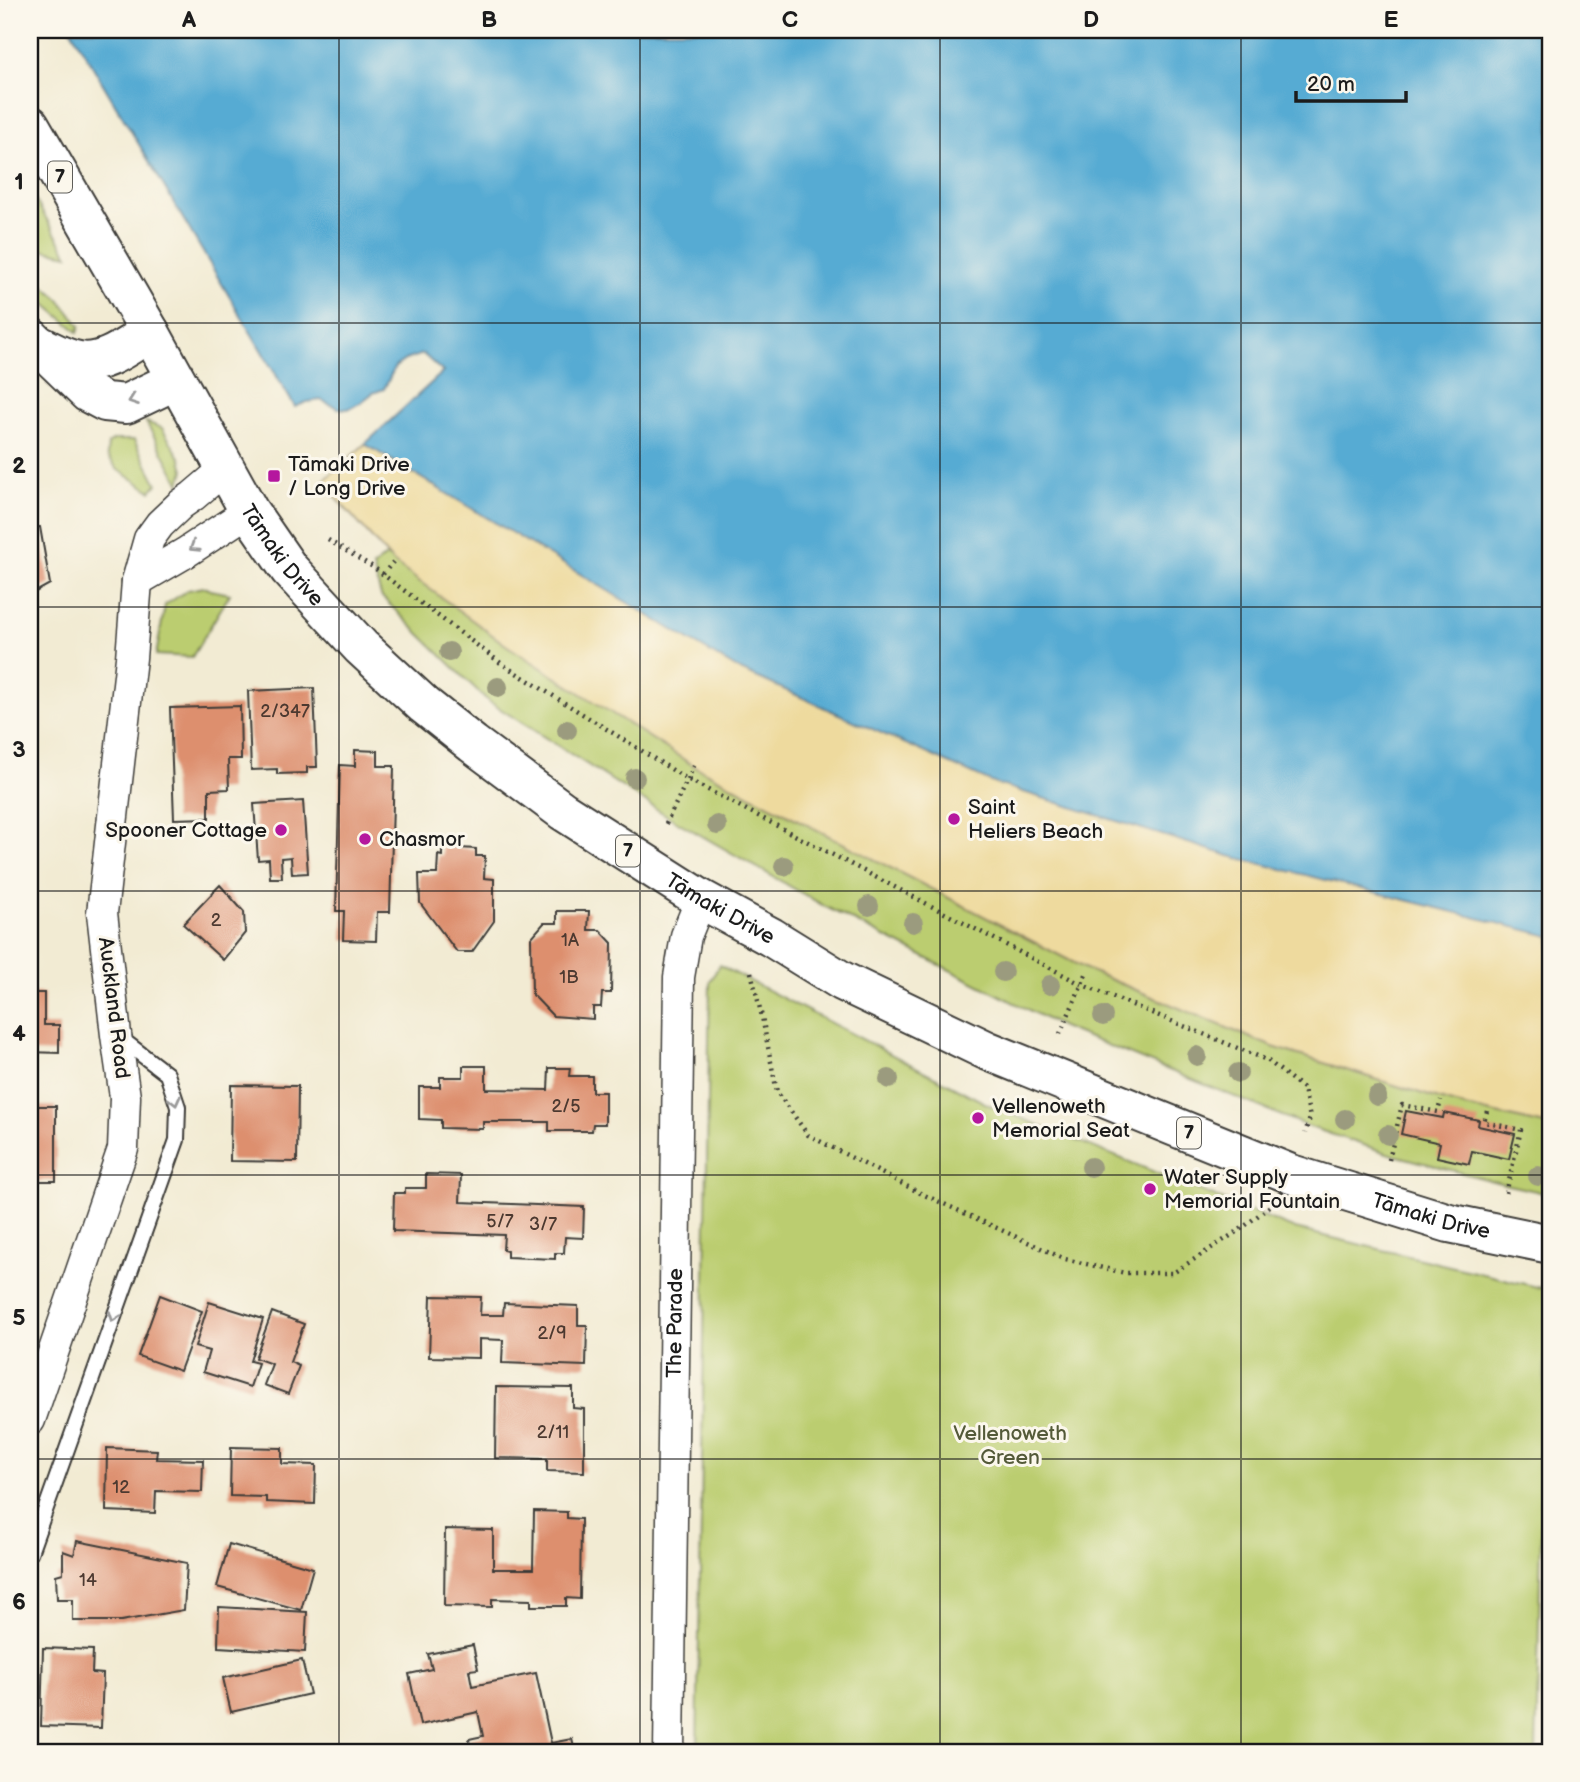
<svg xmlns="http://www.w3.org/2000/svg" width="1580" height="1782" font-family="'Balsamiq Sans',sans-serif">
<rect width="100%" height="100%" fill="#fbf7ec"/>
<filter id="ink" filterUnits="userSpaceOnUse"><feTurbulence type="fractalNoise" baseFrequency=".0143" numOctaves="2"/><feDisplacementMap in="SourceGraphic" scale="14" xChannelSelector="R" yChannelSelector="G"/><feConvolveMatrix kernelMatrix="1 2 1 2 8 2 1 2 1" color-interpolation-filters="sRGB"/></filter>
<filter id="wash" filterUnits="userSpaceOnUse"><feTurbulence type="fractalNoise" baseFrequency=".00686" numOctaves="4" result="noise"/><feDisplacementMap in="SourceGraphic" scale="28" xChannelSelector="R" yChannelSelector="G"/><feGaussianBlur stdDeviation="1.57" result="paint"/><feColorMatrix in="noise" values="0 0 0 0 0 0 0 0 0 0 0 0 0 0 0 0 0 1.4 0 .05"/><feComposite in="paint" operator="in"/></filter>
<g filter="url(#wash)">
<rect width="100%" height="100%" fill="#f2ebd3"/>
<g fill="#bbcd70" stroke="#6c7446" stroke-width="2">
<polygon points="30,191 68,255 40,249 30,239"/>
<polygon points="30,274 59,299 80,326 78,332 36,296"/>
<polygon points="146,422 162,428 181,459 184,470 180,484"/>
<polygon points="114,440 134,440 157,484 151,491 117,469 107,455 108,444"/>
<polygon points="386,556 506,645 694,766 1088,970 1273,1047 1465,1107 1550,1126 1550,1194 1508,1185 1390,1154 1307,1126 1062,1027 826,907 669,817 488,701 381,596 373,567"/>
<polygon points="204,587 211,590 230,594 192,657 156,655 165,605 188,590"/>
<polygon points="719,965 989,1105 1295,1229 1550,1290 1550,1318 1546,1318 1536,1752 697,1752 710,982"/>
</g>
<polygon fill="#eeda9e" stroke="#857b5d" stroke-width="2" points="365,444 736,668 991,782 1230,856 1550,936 1550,1126 1465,1107 1273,1047 1088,970 694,766 506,645 393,562 322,482"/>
<polygon fill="#57abd3" stroke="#3a6478" stroke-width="2" points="71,30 1550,30 1550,936 1230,856 991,782 736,668 365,444 443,372 423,354 405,360 395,367 384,389 373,393 360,403 348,409 338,408 321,400 307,402 295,407"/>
<g id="blocks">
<g fill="#dd8f6e">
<polygon points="30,527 40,527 50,584 30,595"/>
<polygon points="314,688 317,767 307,767 307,773 277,774 277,769 251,770 248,691"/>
<polygon points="240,706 241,759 228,759 229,789 209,790 209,818 174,819 170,708"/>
<polygon points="355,750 378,751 378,766 394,766 390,912 377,912 376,941 343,940 344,911 336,911 340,765 355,766"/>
<polygon points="303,801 308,873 292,874 291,857 281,858 282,878 270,878 269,859 258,860 254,804"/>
<polygon points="442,847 476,849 476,856 485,856 484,878 494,879 494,921 472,952 457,952 420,903 419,874 437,874 438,855 442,856"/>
<polygon points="220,885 244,912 245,933 223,960 183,924"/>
<polygon points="557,911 589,911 588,930 600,930 612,943 611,993 602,993 601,1007 593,1007 593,1019 553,1016 532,994 531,938 544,923 557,923"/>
<polygon points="30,993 44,993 44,1025 59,1025 59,1053 30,1052"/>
<polygon points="463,1066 486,1066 486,1089 548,1090 549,1068 570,1068 569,1076 592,1076 592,1092 605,1092 605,1124 593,1124 592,1131 549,1131 549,1122 483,1122 483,1129 441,1128 441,1120 419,1119 419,1087 440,1087 440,1077 463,1077"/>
<polygon points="231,1085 298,1086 297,1162 230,1161"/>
<rect x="30" y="1106" width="26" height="75"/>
<polygon points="1406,1111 1443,1118 1444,1113 1479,1120 1478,1126 1515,1134 1509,1159 1472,1151 1469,1164 1437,1157 1440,1143 1401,1134"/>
<polygon points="426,1174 461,1175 460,1202 584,1207 583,1238 565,1237 564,1253 555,1253 555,1259 507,1257 507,1251 503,1250 504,1235 393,1231 394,1193 405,1193 405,1188 426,1188"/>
<polygon points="160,1295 202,1311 180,1371 138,1356"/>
<polygon points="431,1296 481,1297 480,1315 503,1315 504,1303 578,1306 578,1325 587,1325 586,1366 502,1363 503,1340 479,1339 479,1358 429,1357"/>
<polygon points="209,1302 263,1319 250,1361 258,1363 250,1387 203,1372 209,1351 195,1347"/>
<polygon points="272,1312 304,1324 290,1362 299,1366 288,1394 264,1385 272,1364 255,1358"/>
<polygon points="496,1387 573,1388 573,1408 584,1409 584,1472 547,1471 547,1459 495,1458"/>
<polygon points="231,1447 282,1448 282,1464 316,1465 315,1504 266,1502 266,1497 230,1496"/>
<polygon points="107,1448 157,1450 156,1459 203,1460 202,1492 156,1491 155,1513 106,1511"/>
<polygon points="534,1511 567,1512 567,1518 581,1519 580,1599 566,1598 566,1606 531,1606 531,1600 492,1599 492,1607 444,1606 445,1529 493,1530 493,1569 533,1569"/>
<polygon points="77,1541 187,1563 184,1610 121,1621 73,1621 73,1599 57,1599 56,1575 63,1573 63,1551 74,1555"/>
<polygon points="229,1544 313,1568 301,1610 217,1587"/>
<polygon points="219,1607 307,1612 305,1652 218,1647"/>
<polygon points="473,1645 478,1669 469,1670 472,1686 536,1673 551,1743 572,1739 575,1752 471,1752 469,1739 483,1736 478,1712 420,1725 409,1674 432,1669 428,1654"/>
<polygon points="43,1648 93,1650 92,1673 103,1674 101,1728 41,1726"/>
<polygon points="302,1660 310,1694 231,1712 223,1678"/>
</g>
</g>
</g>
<g filter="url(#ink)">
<use href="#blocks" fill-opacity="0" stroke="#3c3b37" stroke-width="2"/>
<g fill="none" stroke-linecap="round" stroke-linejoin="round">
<defs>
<polyline id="lane" points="30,1553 177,1140 178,1107 167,1074 120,1038"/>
<g id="street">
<polyline points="137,581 185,553 249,511"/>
<polyline points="30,1420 123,1149 125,1097 116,1035 102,913 131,658 137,581 149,539 160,524 180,505 193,496 226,468"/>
<path id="s1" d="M669,1752l10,-775 7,-41 15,-37"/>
</g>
<g id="secondary">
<polyline points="30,337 88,393 105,402 126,404 176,380"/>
<path d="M43,347c12,6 23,12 36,14 25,5 51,-17 71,-29"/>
</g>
<g id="primary">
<path id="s2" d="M30,125l120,207 99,179 40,58 72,78 63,58 49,39 90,67 138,88 70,38 71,44 144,69 305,124 158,49 101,21"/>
</g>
</defs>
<use href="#lane" stroke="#3c3b37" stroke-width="18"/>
<use href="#street" stroke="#3c3b37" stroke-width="33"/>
<use href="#secondary" stroke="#3c3b37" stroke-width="42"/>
<use href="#primary" stroke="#3c3b37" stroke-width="42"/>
<g stroke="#3c3b37" stroke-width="4.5" stroke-dasharray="2 5" stroke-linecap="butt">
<polyline points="328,540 373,567 502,664 687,779 1081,984 1267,1060 1304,1089 1310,1118 1305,1133"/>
<polyline points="383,574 393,562"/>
<polyline points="666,824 694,766"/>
<polyline points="751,972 762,1017 777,1092 808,1135 920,1193 1065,1259 1125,1273 1173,1273 1241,1229 1270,1206"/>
<polyline points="1060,1034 1088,970"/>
<polyline points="1487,1111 1484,1122 1521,1130 1506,1193"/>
<polyline points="1389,1160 1402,1105 1438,1112 1441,1100"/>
</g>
<use href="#lane" stroke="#fff" stroke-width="14"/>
<use href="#street" stroke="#fff" stroke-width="30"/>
<use href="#secondary" stroke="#fff" stroke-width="38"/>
<use href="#primary" stroke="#fff" stroke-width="38"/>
</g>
<g fill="#9b9b7e">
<circle cx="449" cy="652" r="10"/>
<circle cx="498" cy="687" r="10"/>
<circle cx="567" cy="730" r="10"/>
<circle cx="635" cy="778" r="10"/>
<circle cx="717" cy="825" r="10"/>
<circle cx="784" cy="866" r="10"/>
<circle cx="869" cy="906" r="10"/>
<circle cx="913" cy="923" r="10"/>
<circle cx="1003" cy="972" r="10"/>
<circle cx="1050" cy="985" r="10"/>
<circle cx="1103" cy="1016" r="10"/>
<circle cx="1197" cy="1056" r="10"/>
<circle cx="1238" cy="1073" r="10"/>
<circle cx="889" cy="1079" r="10"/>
<circle cx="1377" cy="1096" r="10"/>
<circle cx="1345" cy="1119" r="10"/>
<circle cx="1388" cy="1135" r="10"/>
<circle cx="1091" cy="1167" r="10"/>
<circle cx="1538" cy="1176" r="10"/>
</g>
<defs><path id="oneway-chevron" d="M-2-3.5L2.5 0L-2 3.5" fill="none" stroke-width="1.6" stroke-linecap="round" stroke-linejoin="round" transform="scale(1.75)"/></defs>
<g stroke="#999">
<use href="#oneway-chevron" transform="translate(133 400) rotate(160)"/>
<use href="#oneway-chevron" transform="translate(194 547) rotate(147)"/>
<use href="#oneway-chevron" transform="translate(175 1101) rotate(76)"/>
<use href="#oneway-chevron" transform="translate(114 1317) rotate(110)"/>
</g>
</g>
<path fill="none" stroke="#1c1c1c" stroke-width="2" stroke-opacity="0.55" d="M339,30v1722M640,30v1722M940,30v1722M1241,30v1722M30,323h1520M30,607h1520M30,891h1520M30,1175h1520M30,1459h1520"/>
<g fill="#b5179e" stroke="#fbf7ec" stroke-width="2.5">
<rect x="267" y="469" width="14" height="14" rx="3.5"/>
<circle cx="954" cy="819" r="7"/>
<circle cx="281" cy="830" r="7"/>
<circle cx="365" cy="839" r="7"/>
<circle cx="978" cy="1118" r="7"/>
<circle cx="1150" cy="1189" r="7"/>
</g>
<g text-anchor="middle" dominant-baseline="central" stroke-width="6" stroke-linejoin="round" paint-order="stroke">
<g font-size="18" fill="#4c3930">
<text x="285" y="711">2/347</text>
<text x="216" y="920">2</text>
<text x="570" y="940">1A</text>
<text x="569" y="977">1B</text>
<text x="566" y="1106">2/5</text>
<text x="500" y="1221">5/7</text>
<text x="543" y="1224">3/7</text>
<text x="552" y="1333">2/9</text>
<text x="553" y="1432">2/11</text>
<text x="121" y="1487">12</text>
<text x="88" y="1580">14</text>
</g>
<g fill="#fbf7ec" stroke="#5f5e5a" stroke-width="2">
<rect x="48" y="161.5" width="24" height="31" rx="5"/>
<rect x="616" y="835.5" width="24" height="31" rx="5"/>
<rect x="1177" y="1117.5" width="24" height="31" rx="5"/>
</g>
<g font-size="19" font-weight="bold" fill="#1c1c1c">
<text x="60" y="177">7</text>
<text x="628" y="851">7</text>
<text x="1189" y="1133">7</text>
</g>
<g font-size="21" fill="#1c1c1c" stroke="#fbf7ec" text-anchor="start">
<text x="288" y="464">Tāmaki Drive<tspan x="288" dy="24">/ Long Drive</tspan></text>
<text x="968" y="807">Saint<tspan x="968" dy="24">Heliers Beach</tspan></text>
<text x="267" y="830" text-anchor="end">Spooner Cottage</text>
<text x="379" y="839">Chasmor</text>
<text x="992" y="1106">Vellenoweth<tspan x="992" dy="24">Memorial Seat</tspan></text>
<text x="1164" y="1177">Water Supply<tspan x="1164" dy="24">Memorial Fountain</tspan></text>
</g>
<g font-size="21" fill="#1c1c1c" stroke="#fbf7ec">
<text stroke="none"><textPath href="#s2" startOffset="499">Tāmaki Drive</textPath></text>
<text stroke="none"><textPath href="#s2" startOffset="1066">Tāmaki Drive</textPath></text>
<text transform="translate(114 1008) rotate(83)">Auckland Road</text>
<text stroke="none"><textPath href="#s2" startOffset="1843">Tāmaki Drive</textPath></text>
<text stroke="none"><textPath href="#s1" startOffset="429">The Parade</textPath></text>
</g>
<g font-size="21" fill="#545a39" stroke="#fbf7ec">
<text x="1010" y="1433">Vellenoweth<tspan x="1010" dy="24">Green</tspan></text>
</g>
</g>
<rect width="1580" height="1782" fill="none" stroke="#fbf7ec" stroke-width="77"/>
<path d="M1296 91v10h110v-10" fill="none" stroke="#1c1c1c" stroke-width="3.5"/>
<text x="1307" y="91" font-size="21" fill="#1c1c1c" stroke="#fbf7ec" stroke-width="5" paint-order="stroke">20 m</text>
<rect x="38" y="38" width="1504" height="1706" fill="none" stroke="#1c1c1c" stroke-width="2.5"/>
<g font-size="23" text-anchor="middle" font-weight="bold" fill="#1c1c1c">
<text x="189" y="27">A</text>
<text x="489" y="27">B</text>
<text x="790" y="27">C</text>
<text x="1091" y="27">D</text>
<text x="1391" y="27">E</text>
<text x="19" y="189">1</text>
<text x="19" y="473">2</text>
<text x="19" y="757">3</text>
<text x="19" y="1041">4</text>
<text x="19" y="1325">5</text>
<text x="19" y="1609">6</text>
</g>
</svg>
